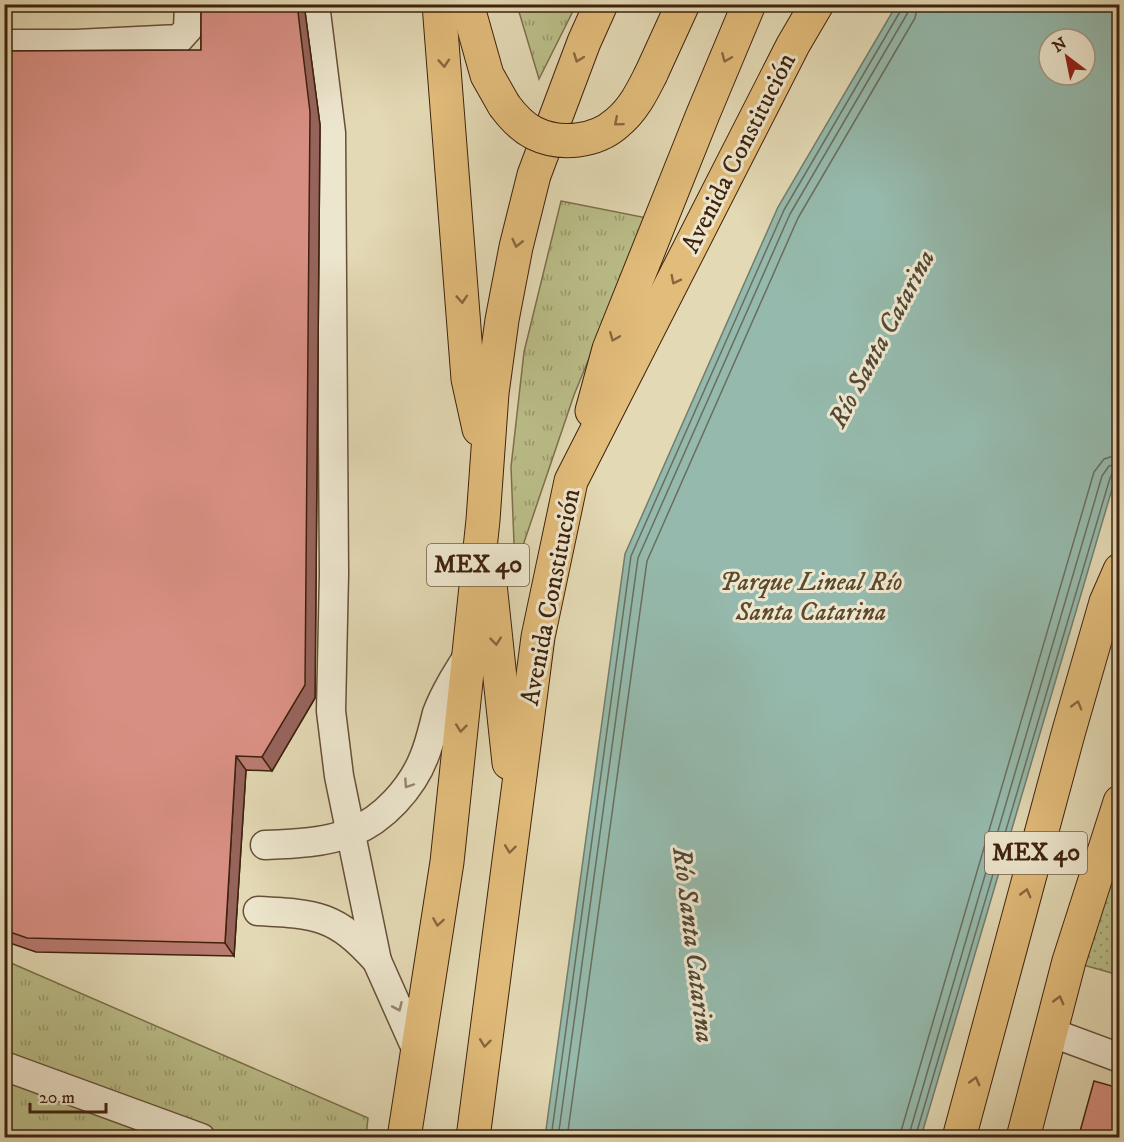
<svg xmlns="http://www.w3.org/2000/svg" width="1124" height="1142" font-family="'IM FELL DW Pica',serif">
<defs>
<pattern id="grass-tufts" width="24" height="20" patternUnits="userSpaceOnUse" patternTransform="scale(1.5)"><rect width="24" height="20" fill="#babe89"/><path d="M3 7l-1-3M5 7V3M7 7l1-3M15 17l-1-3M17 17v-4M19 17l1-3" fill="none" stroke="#999a6e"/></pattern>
<pattern id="park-dots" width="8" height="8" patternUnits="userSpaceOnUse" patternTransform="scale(1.5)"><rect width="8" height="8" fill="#babe89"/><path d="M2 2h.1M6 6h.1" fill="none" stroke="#999a6e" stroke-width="1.8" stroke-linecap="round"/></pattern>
</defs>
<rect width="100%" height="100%" fill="#e3d9b4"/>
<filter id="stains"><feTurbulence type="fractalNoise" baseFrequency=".00333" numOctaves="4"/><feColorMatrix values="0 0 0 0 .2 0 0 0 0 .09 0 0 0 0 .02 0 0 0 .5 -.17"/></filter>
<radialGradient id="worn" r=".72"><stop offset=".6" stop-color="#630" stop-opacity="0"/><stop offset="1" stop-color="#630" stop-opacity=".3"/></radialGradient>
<g fill="url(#grass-tufts)" stroke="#7c704b" stroke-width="1.5">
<polygon points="517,5 576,5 539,79"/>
<polygon points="561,201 647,218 574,395 515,569 511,467 524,352"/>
<polygon points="4,960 368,1118 366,1137 5,1137"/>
</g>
<polygon fill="url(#park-dots)" stroke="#7c704b" stroke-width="1.5" points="1119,802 1119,975 1069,961"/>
<path fill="#95baad" stroke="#727d6d" stroke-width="1.5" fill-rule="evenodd" d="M897,4l223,1 -1,468 -4,6 -194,658h-376l80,-583 153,-347zM1049,39h36v36h-36z"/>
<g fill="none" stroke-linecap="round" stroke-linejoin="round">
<g stroke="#6a6e5d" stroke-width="1.5">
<polyline points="551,1138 631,556 784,210 901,10 901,4"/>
<polyline points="558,1138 638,558 790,214 907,14 909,4"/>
<polyline points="567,1138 647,561 798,218 915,18 918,4"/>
<polyline points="899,1138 1094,472 1104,459 1120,454"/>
<polyline points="908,1138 1102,476 1109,466 1120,463"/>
<polyline points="915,1138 1110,478 1113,472 1120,471"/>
</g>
<defs>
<g id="minor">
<polyline points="315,4 331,133 334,574 331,711 339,776 377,961 418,1053"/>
<polyline points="4,44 76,44 179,39 188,29 189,4"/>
<path d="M265,845c29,-1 60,-2 87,-13 31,-12 60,-44 72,-75 6,-14 9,-29 13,-44 8,-21 19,-38 31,-57"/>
<path d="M258,911c59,3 78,4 119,50"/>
<polyline points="1050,1032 1120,1058"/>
<polyline points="4,1066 201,1138"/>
</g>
<g id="highway">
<polyline points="439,4 468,379 479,429"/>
<polyline points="467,4 487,75 504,105"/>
<polyline points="651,74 683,4"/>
<polyline points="592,411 609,349 703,114 749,4"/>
<polyline points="490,584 509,763"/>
<polyline points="404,1138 447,862 483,520 492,393 502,320 516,247 534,175 584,42 601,4"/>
<polyline points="473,1138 538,637 571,481 793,45 817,4"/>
<polyline points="959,1138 1068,734 1106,602 1120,570"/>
<polyline points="1023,1138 1069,961 1120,802"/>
</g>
</defs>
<use href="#minor" stroke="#675037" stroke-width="31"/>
<use href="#highway" stroke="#3e220d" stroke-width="35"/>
<use href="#minor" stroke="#ede6ce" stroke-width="28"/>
<use href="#highway" stroke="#e2bc7a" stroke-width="33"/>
<defs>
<path id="highway-bridge" d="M504,105c8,11 18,22 30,28 26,13 62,9 83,-10 16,-13 25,-31 34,-49"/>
</defs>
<use href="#highway-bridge" stroke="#3e220d" stroke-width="35" stroke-linecap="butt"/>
<use href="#highway-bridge" stroke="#e2bc7a" stroke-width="33"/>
</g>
<polygon fill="#ba7b71" stroke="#3e220d" stroke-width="1.5" points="201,4 304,4 320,125 315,698 272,771 246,770 234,956 36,952 4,941 4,51 201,50"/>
<g fill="#97645c" stroke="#3e220d" stroke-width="1.5">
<polygon points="297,4 304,4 320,125 315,698 272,771 262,757"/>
<polygon points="236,756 246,770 234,956 225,943"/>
</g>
<g fill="#d88f83" stroke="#3e220d" stroke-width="1.5">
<polygon points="201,4 297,4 310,112 305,685 262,757 236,756 225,943 27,938 4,930 4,51 201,50"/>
<polygon points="1094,1081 1119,1088 1119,1137 1087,1137 1079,1135"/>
</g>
<defs><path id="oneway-chevron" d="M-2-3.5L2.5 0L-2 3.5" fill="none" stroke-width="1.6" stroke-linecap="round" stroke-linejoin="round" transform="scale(1.5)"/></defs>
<g stroke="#88673e">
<use href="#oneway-chevron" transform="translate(578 58) rotate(110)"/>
<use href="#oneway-chevron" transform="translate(726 58) rotate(113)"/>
<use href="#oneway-chevron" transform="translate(444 63) rotate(86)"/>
<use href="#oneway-chevron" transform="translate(618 122) rotate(140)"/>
<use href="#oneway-chevron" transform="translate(517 243) rotate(103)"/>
<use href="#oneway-chevron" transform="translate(675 280) rotate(117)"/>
<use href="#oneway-chevron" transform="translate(462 299) rotate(86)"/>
<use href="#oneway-chevron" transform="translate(614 337) rotate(112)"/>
<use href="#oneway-chevron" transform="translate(496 641) rotate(84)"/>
<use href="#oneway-chevron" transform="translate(1077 705) rotate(-74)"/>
<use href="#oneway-chevron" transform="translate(461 728) rotate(96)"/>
<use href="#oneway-chevron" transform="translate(510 849) rotate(97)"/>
<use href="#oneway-chevron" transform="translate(1026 893) rotate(-75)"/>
<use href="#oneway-chevron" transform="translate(438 922) rotate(99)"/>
<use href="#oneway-chevron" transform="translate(1059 1000) rotate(-75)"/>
<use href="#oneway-chevron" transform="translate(485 1043) rotate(97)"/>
<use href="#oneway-chevron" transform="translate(975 1081) rotate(-75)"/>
</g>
<g stroke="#96846e">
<use href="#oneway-chevron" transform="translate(408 784) rotate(124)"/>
<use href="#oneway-chevron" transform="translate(398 1007) rotate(66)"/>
</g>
<g text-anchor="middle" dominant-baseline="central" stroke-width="6" stroke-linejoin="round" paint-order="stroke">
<g fill="#ede6ce" stroke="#725d47" stroke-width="1.5">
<rect x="427" y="544" width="102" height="42" rx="4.5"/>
<rect x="985" y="832" width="102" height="42" rx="4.5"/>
</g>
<g font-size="24" font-weight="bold" fill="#3e220d">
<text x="478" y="565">MEX 40</text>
<text x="1036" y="853">MEX 40</text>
</g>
<g font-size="26" fill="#3e220d" stroke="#ede6ce">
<text transform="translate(739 153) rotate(-63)">Avenida Constitución</text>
<text transform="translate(551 597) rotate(-79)">Avenida Constitución</text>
</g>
<g font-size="26" font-style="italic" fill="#5d492c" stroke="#ede6ce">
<text x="811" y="582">Parque Lineal Río<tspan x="811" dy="30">Santa Catarina</tspan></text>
</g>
<g font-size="27" font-style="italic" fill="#544835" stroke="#ede6ce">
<text transform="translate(882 339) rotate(-62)">Río Santa Catarina</text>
<text transform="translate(693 945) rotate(83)">Río Santa Catarina</text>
</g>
</g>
<rect width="1124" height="1142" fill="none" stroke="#e3d9b4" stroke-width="24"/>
<rect x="6" y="6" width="1112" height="1130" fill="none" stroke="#3e220d" stroke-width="3"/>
<rect x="12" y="12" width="1100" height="1118" fill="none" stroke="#3e220d" stroke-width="1.5"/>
<g transform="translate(1067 57) rotate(328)"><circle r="28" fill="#ede6ce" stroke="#a79881" stroke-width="1.5"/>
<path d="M0-4.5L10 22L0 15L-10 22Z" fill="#8f2418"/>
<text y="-9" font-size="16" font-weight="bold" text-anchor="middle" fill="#3e220d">N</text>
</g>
<path d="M30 1103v9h76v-9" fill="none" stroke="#3e220d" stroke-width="3"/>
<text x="39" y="1103" font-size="18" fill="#3e220d" stroke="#ede6ce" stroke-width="4.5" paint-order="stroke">20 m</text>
<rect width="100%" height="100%" filter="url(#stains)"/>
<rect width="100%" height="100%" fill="url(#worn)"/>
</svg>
